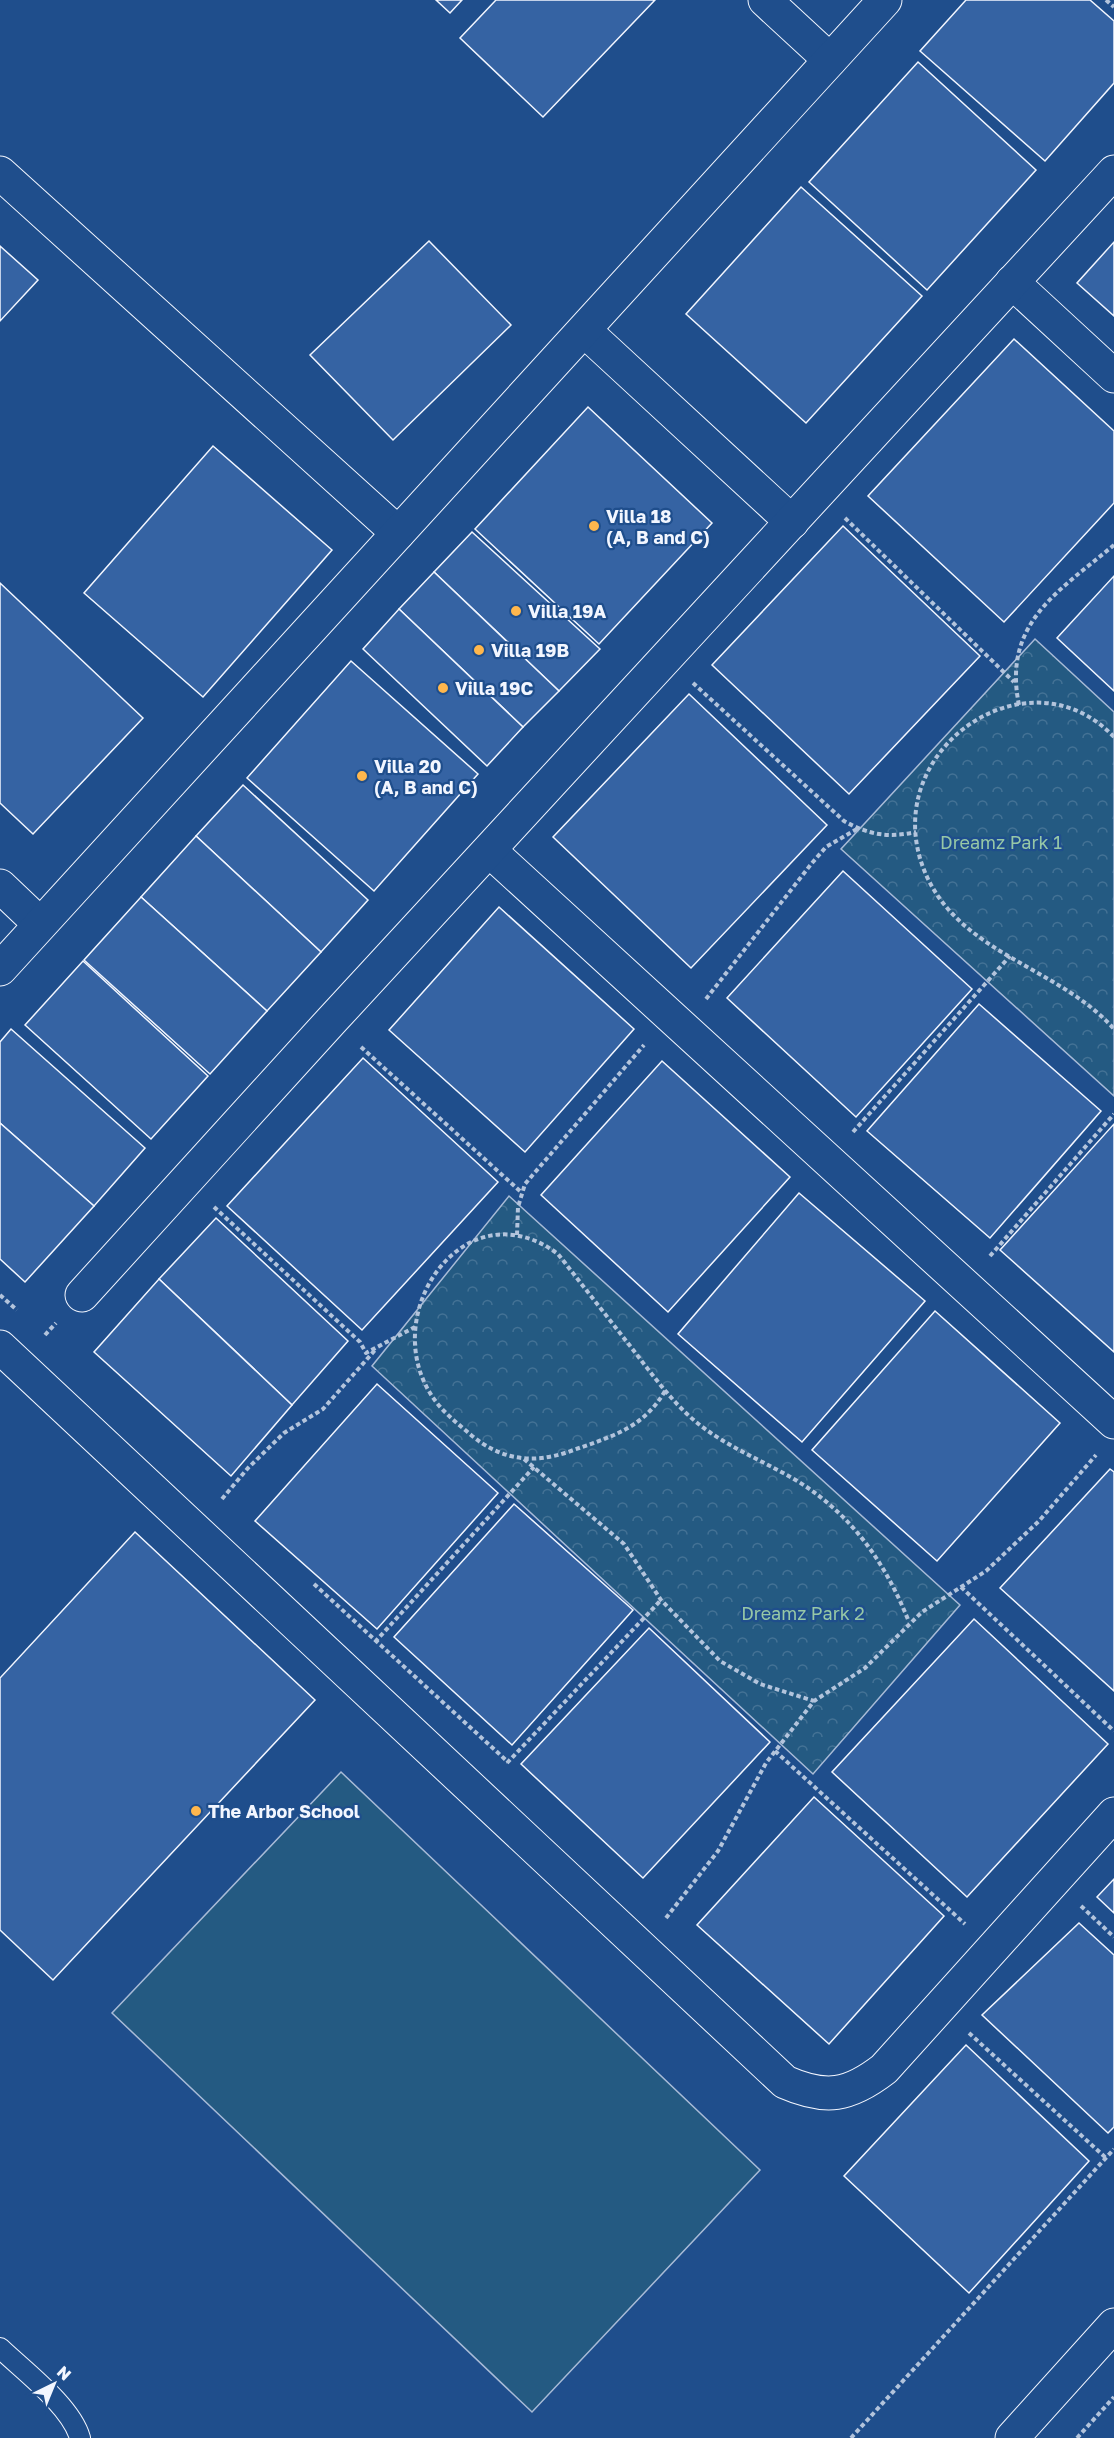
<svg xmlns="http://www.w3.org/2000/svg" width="1114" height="2438" font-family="'Golos Text',sans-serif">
<defs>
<pattern id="park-crowns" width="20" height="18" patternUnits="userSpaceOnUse" patternTransform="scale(1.5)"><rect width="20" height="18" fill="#245a82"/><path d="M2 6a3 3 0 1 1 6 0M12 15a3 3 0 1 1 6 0" fill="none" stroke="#447295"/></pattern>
</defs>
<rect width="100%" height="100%" fill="#1f4e8c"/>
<g fill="url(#park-crowns)" stroke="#a8bbd7" stroke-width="1.5">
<polygon points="1035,639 1114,712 1114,1096 841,849"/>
<polygon points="509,1196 960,1605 813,1774 372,1366"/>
</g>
<polygon fill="#245a82" stroke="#a8bbd7" stroke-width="1.5" points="341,1772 760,2170 532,2412 112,2013"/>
<g fill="#3563a3" stroke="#f2f6ff" stroke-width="1.5">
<polygon points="436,0 462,0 450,13"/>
<polygon points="496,0 655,0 543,117 460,38"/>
<polygon points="966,0 1090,0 1114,21 1114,83 1045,161 920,51"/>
<polygon points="918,62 1036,170 927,290 809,182"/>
<polygon points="801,187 922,296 806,423 686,314"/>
<polygon points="429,241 511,325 393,440 310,355"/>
<polygon points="1114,242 1114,316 1077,283"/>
<polygon points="0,246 38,280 0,321"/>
<polygon points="1014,339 1114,431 1114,503 1004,622 868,496"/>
<polygon points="588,407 712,523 599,644 475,529"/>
<polygon points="213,446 332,550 203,697 84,593"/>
<polygon points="843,526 980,656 849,794 712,665"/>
<polygon points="472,532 600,649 559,691 434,572"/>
<polygon points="434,572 559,691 523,727 399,609"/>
<polygon points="1114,576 1114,691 1057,638"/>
<polygon points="0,583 143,718 33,834 0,803"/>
<polygon points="399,609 523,727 487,766 363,649"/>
<polygon points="351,661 478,774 374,891 247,778"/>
<polygon points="689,694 827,825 691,968 553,837"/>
<polygon points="243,785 368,900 321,952 196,836"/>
<polygon points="196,836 321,952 267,1011 141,897"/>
<polygon points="843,871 972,989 856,1117 727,998"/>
<polygon points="141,897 267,1011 210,1074 84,960"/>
<polygon points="499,907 634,1029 525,1152 389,1030"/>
<polygon points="83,961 208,1076 151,1139 25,1025"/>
<polygon points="979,1004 1101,1111 990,1238 867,1131"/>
<polygon points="11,1029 145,1148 94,1206 0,1123 0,1042"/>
<polygon points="363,1058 498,1182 362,1330 227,1206"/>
<polygon points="662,1061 790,1177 668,1312 541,1195"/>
<polygon points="0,1123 94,1206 25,1282 0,1259"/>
<polygon points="1114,1124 1114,1352 1000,1250"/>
<polygon points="799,1193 925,1301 802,1442 678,1334"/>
<polygon points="216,1218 348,1341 292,1405 159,1279"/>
<polygon points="159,1279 292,1405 231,1476 94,1352"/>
<polygon points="935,1311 1060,1423 937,1561 812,1450"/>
<polygon points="377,1384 498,1493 377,1629 255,1521"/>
<polygon points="1110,1469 1114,1472 1114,1691 1000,1588"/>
<polygon points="514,1504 633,1610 512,1745 394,1637"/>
<polygon points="135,1532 315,1700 53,1980 0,1930 0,1678"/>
<polygon points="974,1619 1108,1744 967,1897 832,1772"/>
<polygon points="649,1628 770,1742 643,1878 521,1764"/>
<polygon points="814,1797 944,1916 829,2044 697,1925"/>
<polygon points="1114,1879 1114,1913 1097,1897"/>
<polygon points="1079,1923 1114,1955 1114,2127 1108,2133 982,2015"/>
<polygon points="966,2045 1089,2161 969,2293 844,2176"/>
</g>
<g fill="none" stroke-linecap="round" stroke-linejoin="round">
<defs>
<path id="service" d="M0,2348c24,23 71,58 80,90"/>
<g id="minor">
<polyline points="765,0 830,60"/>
<polyline points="0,173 398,533"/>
<polyline points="1012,282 1114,376"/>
<polyline points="585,331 792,522"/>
<polyline points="490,851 1114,1422"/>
<polyline points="0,886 40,924"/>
<polyline points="0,969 885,0"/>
<polyline points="82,1295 332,1020 1114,172"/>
<path d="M0,1347l785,735c41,18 64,14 99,-13l230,-255"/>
<polyline points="1012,2438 1114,2325"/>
</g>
</defs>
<use href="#service" stroke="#f2f6ff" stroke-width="22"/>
<use href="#minor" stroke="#f2f6ff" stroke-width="35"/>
<g stroke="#b3c4dc" stroke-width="4" stroke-dasharray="4.5 3" stroke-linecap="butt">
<polyline points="1106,0 1114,7"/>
<polyline points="845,518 1014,682"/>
<path d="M693,683l151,138c25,14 44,17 72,11"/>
<path d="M1019,705c-17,-82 40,-114 95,-160"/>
<path d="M1114,737c-88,-93 -245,19 -186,142 37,76 133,90 186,150"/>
<polyline points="706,999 812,863 826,847 857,829"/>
<polyline points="361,1047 521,1192"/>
<polyline points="853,1132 1010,956"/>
<polyline points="214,1207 360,1342 366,1353 415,1327"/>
<polyline points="517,1235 518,1207 525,1184 644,1045"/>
<polyline points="990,1256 1114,1114"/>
<polyline points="0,1295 17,1310"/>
<polyline points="45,1335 56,1323"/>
<path d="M665,1391c-23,39 -56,46 -97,61 -36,12 -67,8 -97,-17 -15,-13 -31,-25 -41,-42 -51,-83 36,-207 128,-139 25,32 51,65 76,97 17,22 33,44 53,63 33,31 74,45 112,68 54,34 87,82 110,140"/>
<polyline points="524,1459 624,1544 661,1600 720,1661 760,1684 814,1701"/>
<polyline points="222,1499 248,1468 284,1433 323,1409 375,1350"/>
<polyline points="314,1584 508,1762"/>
<polyline points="961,1587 1114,1731"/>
<polyline points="375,1642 534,1467"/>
<polyline points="775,1751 965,1924"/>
<polyline points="507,1763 661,1600"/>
<polyline points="1081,1906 1114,1937"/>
<polyline points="666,1918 718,1851 766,1763 814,1701 865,1668 922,1612 986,1571 1039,1521 1096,1455"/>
<polyline points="969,2033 1106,2158"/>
<polyline points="851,2438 1114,2149"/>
<polyline points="1077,2438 1114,2397"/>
</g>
<use href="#service" stroke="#1f4e8c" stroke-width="20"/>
<use href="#minor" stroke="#1f4e8c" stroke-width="33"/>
</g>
<g fill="#ffb74d" stroke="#1f4e8c" stroke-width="2">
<circle cx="594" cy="526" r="6"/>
<circle cx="516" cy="611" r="6"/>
<circle cx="479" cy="650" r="6"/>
<circle cx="443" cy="688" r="6"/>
<circle cx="362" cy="776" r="6"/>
<circle cx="196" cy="1811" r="6"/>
</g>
<g text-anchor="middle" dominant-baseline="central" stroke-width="4.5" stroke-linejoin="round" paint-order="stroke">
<g font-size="18" font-weight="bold" fill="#f2f6ff" stroke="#1f4e8c" text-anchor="start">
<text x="606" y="516">Villa 18<tspan x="606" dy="21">(A, B and C)</tspan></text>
<text x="528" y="611">Villa 19A</text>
<text x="491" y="650">Villa 19B</text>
<text x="455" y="688">Villa 19C</text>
<text x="374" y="766">Villa 20<tspan x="374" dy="21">(A, B and C)</tspan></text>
<text x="208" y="1811">The Arbor School</text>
</g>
<g font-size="18" fill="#97c8a6" stroke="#1f4e8c">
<text x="1001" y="842">Dreamz Park 1</text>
<text x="803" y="1613">Dreamz Park 2</text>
</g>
</g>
<g transform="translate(54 2384) rotate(43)" stroke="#1f4e8c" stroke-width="4.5" paint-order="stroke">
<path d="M0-4.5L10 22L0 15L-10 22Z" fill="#f2f6ff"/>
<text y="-9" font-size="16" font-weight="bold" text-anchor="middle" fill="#f2f6ff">N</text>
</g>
</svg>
